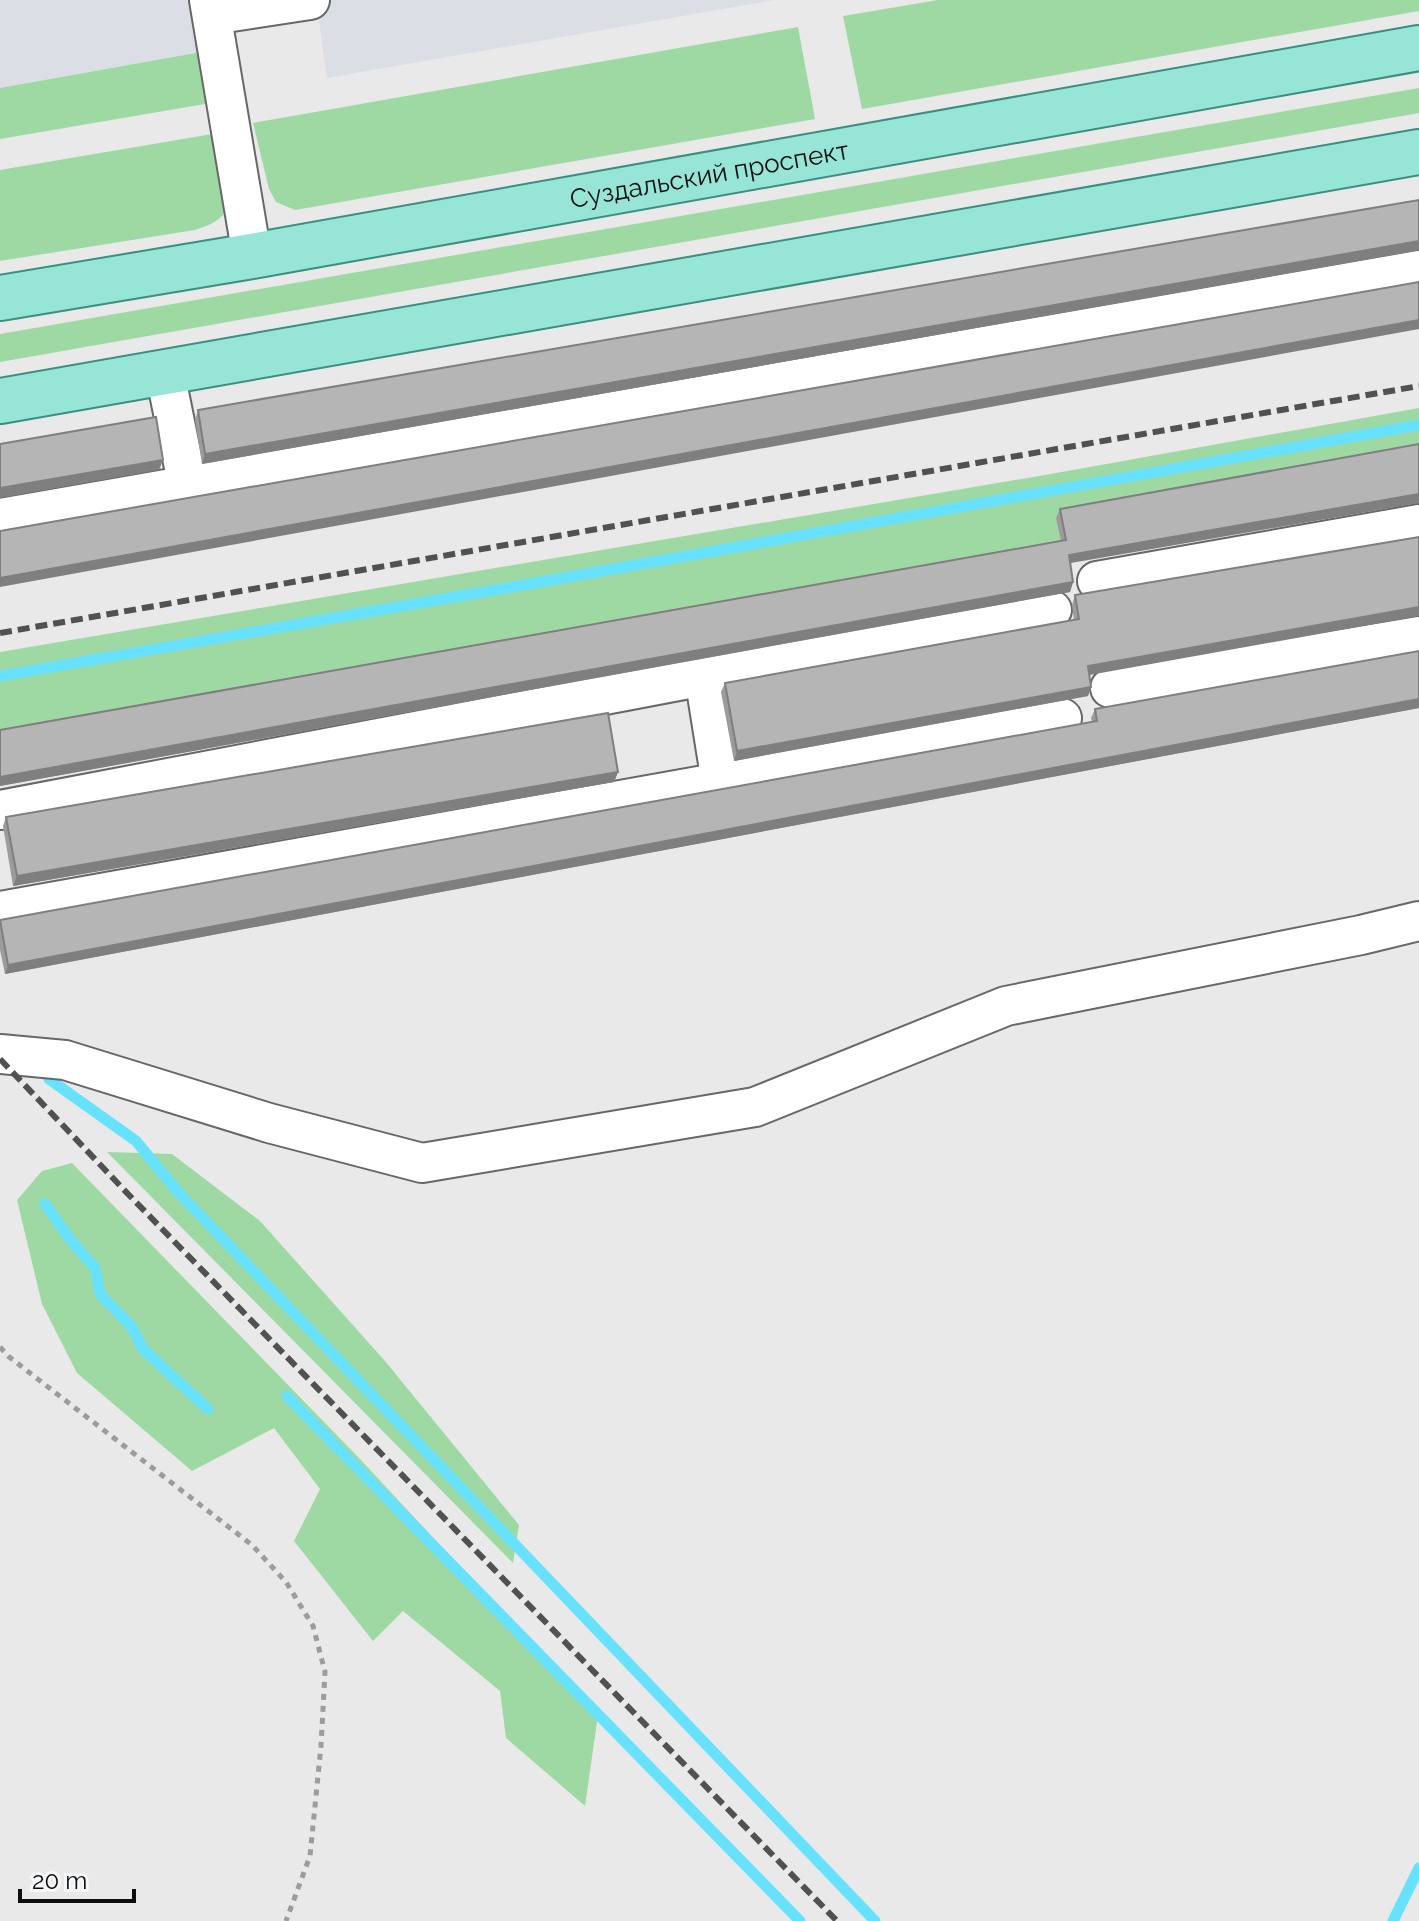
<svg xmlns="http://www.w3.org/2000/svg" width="1419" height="1921" font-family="Raleway,sans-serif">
<rect width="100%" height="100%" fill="#e9e9ea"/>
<g fill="#dcdee6">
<polygon points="0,0 192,0 201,52 0,88"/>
<polygon points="316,0 774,0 327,78"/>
</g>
<g fill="#9ed9a4">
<polygon points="938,0 1419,0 1419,11 862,109 843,16"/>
<polygon points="798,27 815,119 295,210 276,202 269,189 253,123"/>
<polygon points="201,52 211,103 0,139 0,88"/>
<polygon points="1419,88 1419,113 0,362 0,334"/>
<path d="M218,133c4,20 18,64 5,82 -7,8 -19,12 -28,15l-195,31v-91z"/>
<polygon points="1419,408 1419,453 1063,549 0,739 0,652 1045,475"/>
<polygon points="107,1152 172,1154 260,1221 385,1361 519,1525 513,1563"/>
<polygon points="72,1163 360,1459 598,1715 585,1806 506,1738 500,1691 403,1611 373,1641 294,1541 320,1489 274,1428 192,1471 77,1373 42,1304 17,1200 42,1171"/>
</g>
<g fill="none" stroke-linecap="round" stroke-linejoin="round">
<g stroke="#68e2fc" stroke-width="11">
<polyline points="0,676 535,583 1419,425"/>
<polyline points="49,1079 136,1141 179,1193 875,1921"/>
<polyline points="45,1204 70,1239 95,1268 100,1294 132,1327 143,1349 208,1409"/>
<polyline points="287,1396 800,1921"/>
<polyline points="1393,1921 1419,1868"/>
</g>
<defs>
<g id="minor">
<polyline points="209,0 252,256"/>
<polyline points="212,15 310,0"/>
<polyline points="165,373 188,487"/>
<polyline points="0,518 1419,270"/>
<polyline points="1097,581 1419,524"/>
<polyline points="704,676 721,782"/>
<polyline points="1110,688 1419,636"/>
<polyline points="0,810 1052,610"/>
<polyline points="0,911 721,782 1062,718"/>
<polyline points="0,1054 65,1060 269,1123 422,1163 755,1107 1006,1006 1361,935 1419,921"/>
</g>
<g id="major">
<path id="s1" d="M0,298l252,-42 1167,-208"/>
<polyline points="0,401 1419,152"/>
</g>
</defs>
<use href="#minor" stroke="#666768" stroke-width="42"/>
<use href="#major" stroke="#3a8f7e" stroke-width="48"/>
<polyline stroke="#9c9c9d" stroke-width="5" stroke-dasharray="6 6" stroke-linecap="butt" points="0,1347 8,1356 252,1545 286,1582 313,1626 325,1672 321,1746 310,1856 286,1921"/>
<use href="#minor" stroke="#fff" stroke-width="38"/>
<use href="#major" stroke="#97e5d6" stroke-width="44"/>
<g stroke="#515151" stroke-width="6" stroke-dasharray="12 6" stroke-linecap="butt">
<polyline points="0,633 1419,386"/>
<polyline points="0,1059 128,1194 837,1921"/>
</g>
</g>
<g fill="#9c9c9c">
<polygon points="1419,200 1419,250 202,464 195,420 198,410"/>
<polygon points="1419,444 1070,563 1073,582 1070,592 0,786 0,730 1061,541 1056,518 1060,509"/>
<polygon points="1075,595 1091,687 1088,696 734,761 721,692 725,683 1074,620 1072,605"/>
<polygon points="1419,651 1419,708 5,974 0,950 0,920 1092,722 1091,718 1095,709"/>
<polygon points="618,772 614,782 13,886 3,826 6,817"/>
</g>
<g fill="#7f7f7f">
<polygon points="1419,241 1419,250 202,464 205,454"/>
<polygon points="1419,320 1419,329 0,587 0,578"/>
<polygon points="163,460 159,470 0,498 0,488"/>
<polygon points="1419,494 1419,503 1065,564 1069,555"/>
<polygon points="1073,582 1070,592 0,786 0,777"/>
<polygon points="1419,607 1419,616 1084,676 1088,666"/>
<polygon points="1091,687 1088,696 734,761 737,751"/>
<polygon points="1419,699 1419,708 5,974 8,965"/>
<polygon points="618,772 614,782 13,886 17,876"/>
</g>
<g fill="#b5b5b5" stroke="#7f7f7f" stroke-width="2">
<polygon points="1419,200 1419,241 205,454 198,410"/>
<polygon points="1419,282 1419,320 0,578 0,531"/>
<polygon points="156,417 163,460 0,488 0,444"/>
<polygon points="1419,444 1419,494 1069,555 1073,582 0,777 0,730 1066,540 1060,509"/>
<polygon points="1419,537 1419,607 1088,666 1091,687 737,751 725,683 1079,619 1075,595"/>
<polygon points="1419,651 1419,699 8,965 0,920 1097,721 1095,709"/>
<polygon points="608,713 618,772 17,876 6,817"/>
</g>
<g text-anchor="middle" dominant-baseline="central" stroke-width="8" stroke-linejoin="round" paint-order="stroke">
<g font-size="26" fill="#0e0e0e" stroke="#f6f7f8">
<text stroke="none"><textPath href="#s1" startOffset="720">Суздальский проспект</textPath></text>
</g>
</g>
<path d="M20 1889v12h114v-12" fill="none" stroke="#0e0e0e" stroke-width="4"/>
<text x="32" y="1889" font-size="24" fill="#0e0e0e" stroke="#f6f7f8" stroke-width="6" paint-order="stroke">20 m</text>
</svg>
